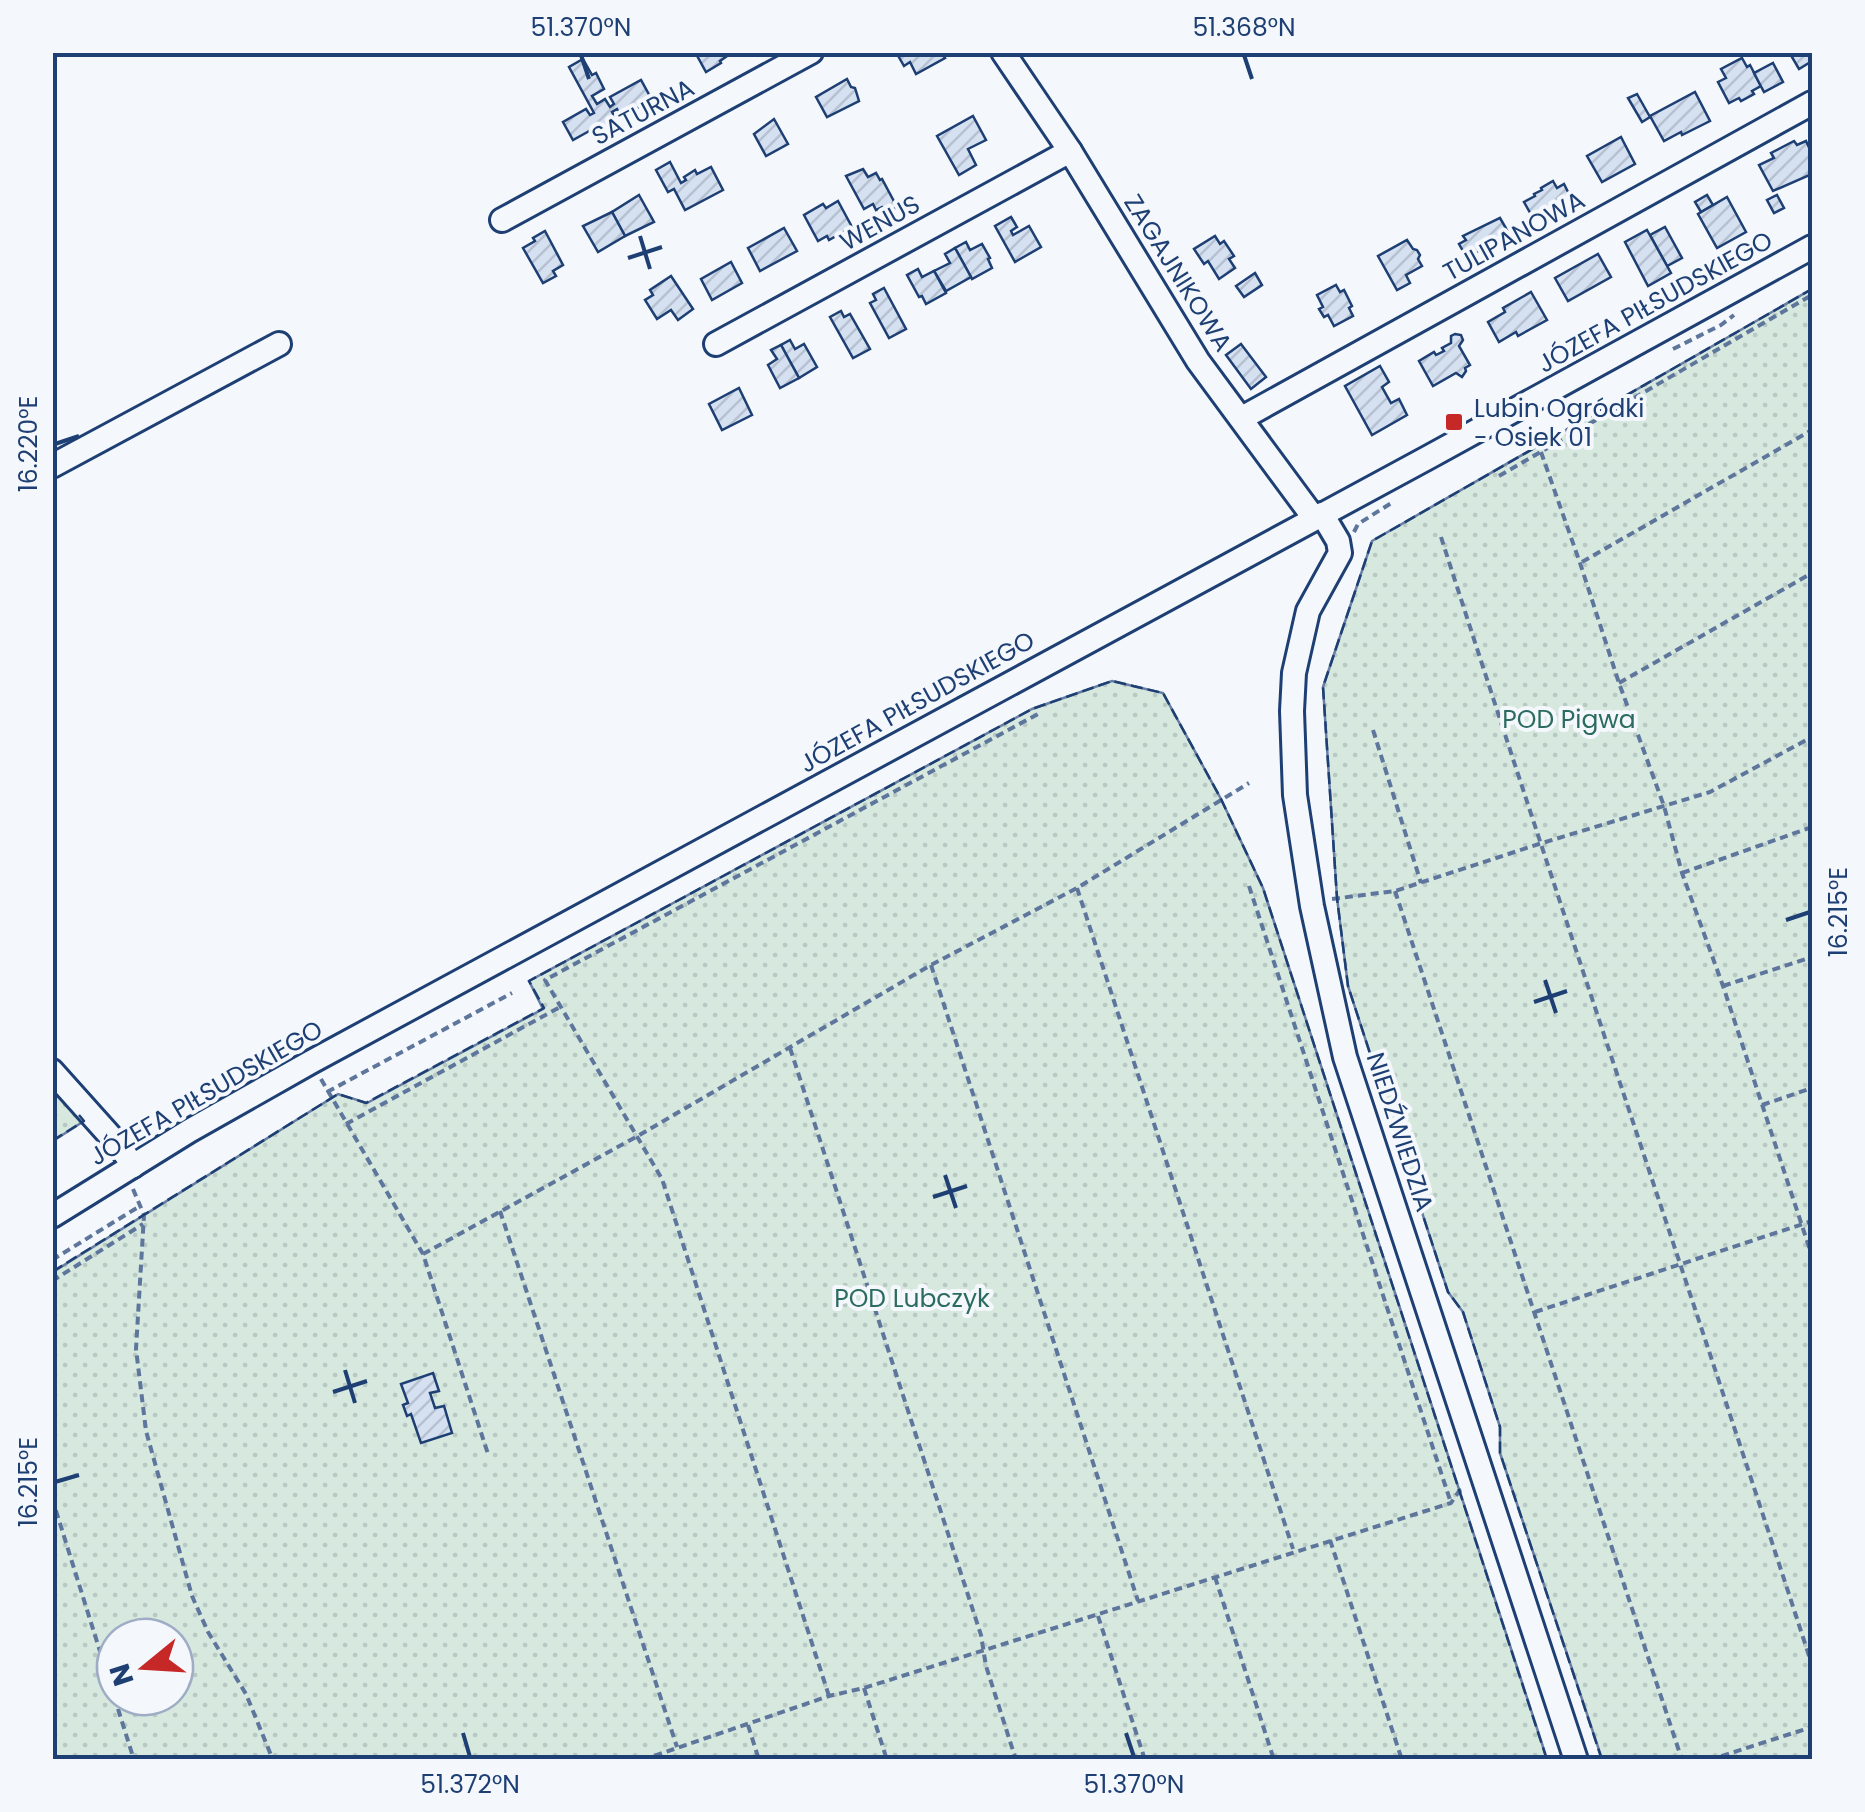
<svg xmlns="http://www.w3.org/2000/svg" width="1865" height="1812" font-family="Poppins,sans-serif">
<defs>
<pattern id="grass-dots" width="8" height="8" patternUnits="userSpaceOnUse" patternTransform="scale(2.5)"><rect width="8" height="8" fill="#d7e8df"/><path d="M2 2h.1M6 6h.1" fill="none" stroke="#b8c8c3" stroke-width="1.8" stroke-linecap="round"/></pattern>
<pattern id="building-hatch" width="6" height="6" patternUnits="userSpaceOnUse" patternTransform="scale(2.5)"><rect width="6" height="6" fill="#d5e0f0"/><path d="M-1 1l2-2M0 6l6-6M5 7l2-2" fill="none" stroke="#b6c1d1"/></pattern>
</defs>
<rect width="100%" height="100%" fill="#f4f7fb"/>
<g fill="url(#grass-dots)" stroke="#687fa3" stroke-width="2.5" fill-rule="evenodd">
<polygon points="1812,289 1812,1759 1602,1759 1500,1453 1500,1427 1463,1312 1448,1292 1348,986 1337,898 1323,687 1372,541"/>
<path d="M1112,681l51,12 58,106 42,89 284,871 -1494,1v-488l285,-178 29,9 176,-94 -14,-28 503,-272zM115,1637h60v60h-60z"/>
<polygon points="52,1085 84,1121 53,1141 52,1141"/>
</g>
<g fill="url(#building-hatch)" stroke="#1d3f73" stroke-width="2.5">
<polygon points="695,52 733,52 720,61 721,63 706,72"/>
<polygon points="896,52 941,52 945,58 916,74 910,62 904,66"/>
<polygon points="1789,52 1812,52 1812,61 1799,69"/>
<polygon points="1742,58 1747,67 1750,65 1761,86 1752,91 1754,94 1741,101 1739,98 1729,103 1718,82 1726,78 1721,69"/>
<polygon points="583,59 592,75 596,73 604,89 592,96 597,104 605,99 610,107 614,104 610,97 641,80 652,100 621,117 617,109 612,112 617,121 603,129 600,125 573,140 563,122 586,109 590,115 594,113 569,67"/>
<polygon points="1773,63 1783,82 1764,92 1754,73"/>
<polygon points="847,79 851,87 855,88 859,101 827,117 816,97"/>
<polygon points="1695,92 1710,121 1682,135 1681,132 1664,141 1650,116"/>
<polygon points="1637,94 1650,117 1642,122 1628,98"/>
<polygon points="973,116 986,140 968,149 976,165 959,175 937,136"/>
<polygon points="774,119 788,144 766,156 754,134"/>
<polygon points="1621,137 1635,164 1602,182 1587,156"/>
<polygon points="1794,141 1797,145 1806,141 1812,154 1812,174 1773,191 1759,165 1774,158 1771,153"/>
<polygon points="670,162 681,183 686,180 684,177 695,170 697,174 711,167 723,190 685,210 674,189 668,192 656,170"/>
<polygon points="863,169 868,177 876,173 880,180 882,179 897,207 886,213 882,207 876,210 873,204 864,209 846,176"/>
<polygon points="1553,181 1557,188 1564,184 1572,200 1564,205 1567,210 1557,215 1555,209 1533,218 1524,202 1535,196 1534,194 1542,190 1541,188"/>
<polygon points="639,195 654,222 625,236 612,212"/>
<polygon points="1707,195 1713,205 1701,212 1695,202"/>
<polygon points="1777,195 1784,208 1774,213 1767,200"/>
<polygon points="1727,197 1746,232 1717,248 1698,214"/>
<polygon points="838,201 852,227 829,240 827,236 818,241 804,215 823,204 826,208"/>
<polygon points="612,212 625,236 598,252 583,226"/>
<polygon points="1011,217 1017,227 1011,231 1013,235 1029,226 1041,247 1015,262 995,226"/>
<polygon points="1500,218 1511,237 1497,248 1495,245 1485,251 1483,249 1467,258 1459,244 1466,240 1463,236"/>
<polygon points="1665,227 1682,258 1667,266 1650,235"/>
<polygon points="784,228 797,251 760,271 748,248"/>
<polygon points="1647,230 1671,273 1648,286 1625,242"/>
<polygon points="545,231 563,265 553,271 556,276 543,283 523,248 535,241 533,238"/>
<polygon points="1215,236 1220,244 1224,241 1234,256 1229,259 1235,268 1219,279 1208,261 1204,264 1194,249"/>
<polygon points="1407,240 1413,249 1417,250 1420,255 1418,259 1422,266 1406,275 1410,283 1397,290 1378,256"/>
<polygon points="966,242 970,250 982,244 990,258 988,259 992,268 972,279 955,248"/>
<polygon points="955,248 971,277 946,291 934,271 950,263 945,254"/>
<polygon points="1598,254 1611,277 1568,301 1555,278"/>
<polygon points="731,262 742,283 712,300 701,279"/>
<polygon points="918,269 922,277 934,271 946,293 926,304 922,296 919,297 907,275"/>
<polygon points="1255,273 1262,285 1244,297 1236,286"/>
<polygon points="671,276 693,309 678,320 671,310 657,319 645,300 653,295 650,290"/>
<polygon points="1336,285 1340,292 1344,290 1352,306 1349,308 1353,316 1334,326 1328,315 1324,317 1319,309 1323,307 1317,295"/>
<polygon points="884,288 906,329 889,338 870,303 876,300 873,294"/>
<polygon points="1531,292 1547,320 1518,336 1516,332 1499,342 1488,322 1505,312 1503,308"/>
<polygon points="841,311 844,317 850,314 870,349 853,358 830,317"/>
<polygon points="1455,334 1461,335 1463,340 1459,346 1470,365 1465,368 1466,371 1462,377 1456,373 1433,386 1419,361 1434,352 1436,355 1444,351 1442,348 1451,343 1451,336"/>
<polygon points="790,340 795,349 804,344 817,367 799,378 781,345"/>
<polygon points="1241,344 1266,377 1251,389 1226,355"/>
<polygon points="781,345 799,378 780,388 768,365 777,359 771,350"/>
<polygon points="1380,366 1389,382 1382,387 1391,403 1399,399 1407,415 1372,435 1345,386"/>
<polygon points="739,388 752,415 722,430 709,404"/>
<polygon points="433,1373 439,1391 430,1393 435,1408 444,1406 452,1433 421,1443 411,1414 407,1416 403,1405 408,1403 401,1384"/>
</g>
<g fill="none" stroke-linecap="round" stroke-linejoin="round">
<defs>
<g id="minor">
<polyline points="1003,52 1070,151 1198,361 1314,518"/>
<polyline points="502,220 811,52"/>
<polyline points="716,344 1070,151"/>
<polyline points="1242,418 1812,103"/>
<polyline points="52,466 279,344"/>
<polyline points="1322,514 1338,541 1340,553 1308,611 1294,673 1292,711 1295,795 1312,906 1345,1057 1576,1760"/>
<polyline points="52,1071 121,1148 133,1166"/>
<polyline points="52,1216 189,1131 311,1062 1429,457 1812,247"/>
</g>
</defs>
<use href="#minor" stroke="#1d3f73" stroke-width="28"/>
<g stroke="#5e769c" stroke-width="4" stroke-dasharray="8 5" stroke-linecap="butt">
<polyline points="1673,349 1721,325 1734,315"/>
<polyline points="1541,452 1580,563 1619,683 1664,806 1682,873 1723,986 1812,1256"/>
<polyline points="1499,476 1812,295"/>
<polyline points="1354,532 1358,524 1393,502"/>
<path d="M1441,537c121,377 249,752 371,1128"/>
<polyline points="1582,562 1812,430"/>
<polyline points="1619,683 1812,573"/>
<polyline points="1373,730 1421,883"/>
<polyline points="1682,873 1812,827"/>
<polyline points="1249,886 1451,1503"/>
<polyline points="1077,888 1293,1549"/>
<polyline points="1395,891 1682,1760"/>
<polyline points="1332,899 1395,891 1539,844 1710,792 1812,737"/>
<polyline points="931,965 1138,1601"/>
<polyline points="1723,986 1812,957"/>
<polyline points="790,1048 981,1635 986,1666 1016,1760"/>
<polyline points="321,1079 423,1254 488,1454"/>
<polyline points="327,1092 512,993"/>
<polyline points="1762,1105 1812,1088"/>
<polyline points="346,1124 560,1007"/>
<polyline points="133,1189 144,1215 136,1349 146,1431 192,1596 208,1632 246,1694 273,1760"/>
<polyline points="500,1211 677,1747"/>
<polyline points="423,1254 636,1137 931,965 1077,888 1249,783"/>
<polyline points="52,1260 140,1206"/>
<polyline points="52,1281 143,1224"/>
<polyline points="1535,1312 1812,1221"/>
<polyline points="52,1498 134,1760"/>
<polyline points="1330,1540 1402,1760"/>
<polyline points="1215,1577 1274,1760"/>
<polyline points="1098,1616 1145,1760"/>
<polyline points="864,1688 887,1760"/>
<polyline points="829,1696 662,1179 545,980 1038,714"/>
<polyline points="748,1725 759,1760"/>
<polyline points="642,1760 829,1696 864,1688 1451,1503 1459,1491 1466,1489"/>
<polyline points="1709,1760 1812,1727"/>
</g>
<use href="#minor" stroke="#f4f7fb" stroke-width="22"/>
<g stroke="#1d3f73" stroke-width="2.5" stroke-dasharray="12 5" stroke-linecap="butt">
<polyline points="52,1141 84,1121 79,1115"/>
<polyline points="52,1272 338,1094 366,1103 544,1008 529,981 1032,709 1112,681 1163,693 1221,799 1263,888 1547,1760"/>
<polyline points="1602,1760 1500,1453 1500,1427 1463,1312 1448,1292 1348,986 1337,898 1323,687 1372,541 1812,289"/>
</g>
</g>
<path fill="none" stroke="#1d3f73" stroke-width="4" d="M581,55l8,24M1244,55l8,24M640,236l10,33M628,258l34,-11M55,444l24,-8M1786,920l24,-8M1545,980l11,33M1534,1002l33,-11M945,1175l11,33M933,1197l34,-11M345,1370l10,33M333,1392l34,-11M55,1482l24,-7M463,1733l7,24M1126,1733l8,24"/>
<rect fill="#c62828" stroke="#f4f7fb" stroke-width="4" x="1444" y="412" width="20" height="20" rx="5"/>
<g text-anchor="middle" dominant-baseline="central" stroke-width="8" stroke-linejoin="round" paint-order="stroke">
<g font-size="25" fill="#1d3f73" stroke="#f4f7fb">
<text transform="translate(643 112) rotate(-28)">SATURNA</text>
<text transform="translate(880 223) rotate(-29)">WENUS</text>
<text transform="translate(1514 236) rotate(-29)">TULIPANOWA</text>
<text transform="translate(1178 273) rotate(58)">ZAGAJNIKOWA</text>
<text transform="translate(1655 302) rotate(-29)">JÓZEFA PIŁSUDSKIEGO</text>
<text transform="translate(917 702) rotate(-29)">JÓZEFA PIŁSUDSKIEGO</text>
<text transform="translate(206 1093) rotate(-30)">JÓZEFA PIŁSUDSKIEGO</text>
<text transform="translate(1400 1132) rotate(72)">NIEDŹWIEDZIA</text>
</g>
<g font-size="25" fill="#1d3f73" stroke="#f4f7fb" text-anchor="start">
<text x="1474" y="408">Lubin Ogródki<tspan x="1474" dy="29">- Osiek 01</tspan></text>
</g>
<g font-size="25" fill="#2c6c60" stroke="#f4f7fb">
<text x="1569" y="719">POD Pigwa</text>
<text x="912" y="1298">POD Lubczyk</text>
</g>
</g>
<rect width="1865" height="1812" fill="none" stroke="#f4f7fb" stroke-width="110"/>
<g transform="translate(145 1667) rotate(252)"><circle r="48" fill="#f4f7fb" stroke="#9eadc5" stroke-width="2.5"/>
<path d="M0-8L18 38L0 25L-18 38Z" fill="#c62828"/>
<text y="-15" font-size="28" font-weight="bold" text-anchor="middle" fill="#1d3f73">N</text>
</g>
<rect x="55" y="55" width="1755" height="1702" fill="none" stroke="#1d3f73" stroke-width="4"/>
<g font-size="25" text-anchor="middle" fill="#1d3f73">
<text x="581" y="36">51.370°N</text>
<text x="1244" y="36">51.368°N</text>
<text transform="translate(28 444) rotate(-90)" y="9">16.220°E</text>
<text transform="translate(1838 912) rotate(-90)" y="9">16.215°E</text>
<text transform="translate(28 1482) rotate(-90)" y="9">16.215°E</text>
<text x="470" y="1793">51.372°N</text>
<text x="1134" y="1793">51.370°N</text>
</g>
</svg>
